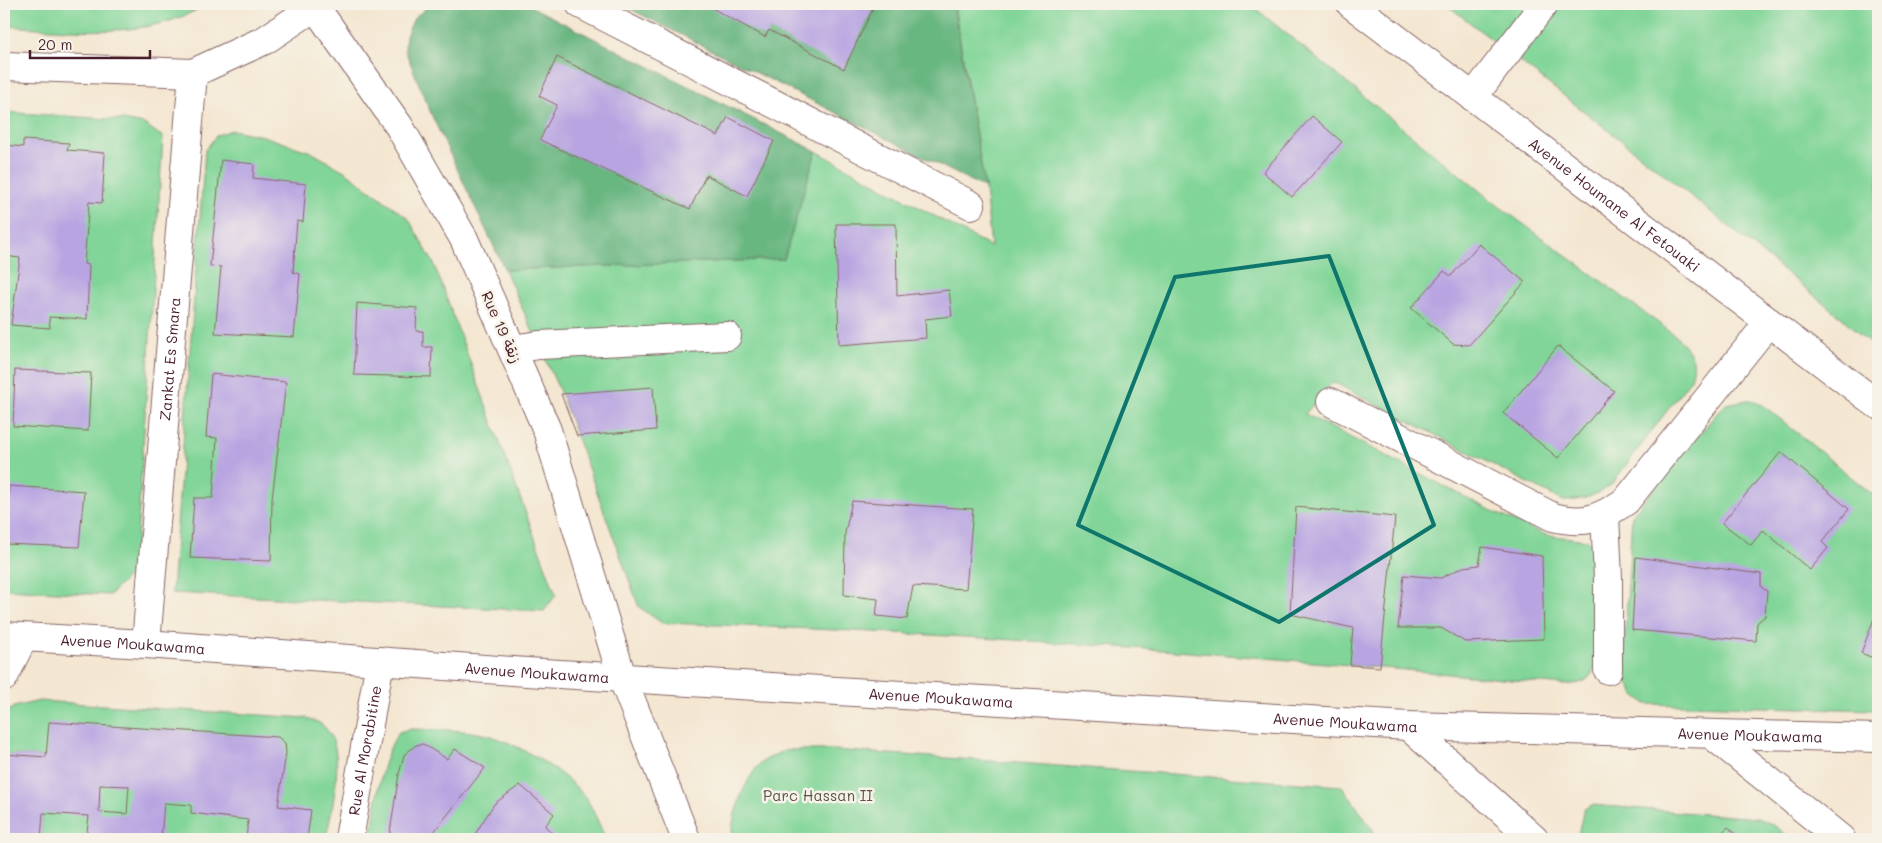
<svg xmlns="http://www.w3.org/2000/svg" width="1882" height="843" font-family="Mali,'Playpen Sans Arabic',sans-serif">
<rect width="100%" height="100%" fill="#f7f3e8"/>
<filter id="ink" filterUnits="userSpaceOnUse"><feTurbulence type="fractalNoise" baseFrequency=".02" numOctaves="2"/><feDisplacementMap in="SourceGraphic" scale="10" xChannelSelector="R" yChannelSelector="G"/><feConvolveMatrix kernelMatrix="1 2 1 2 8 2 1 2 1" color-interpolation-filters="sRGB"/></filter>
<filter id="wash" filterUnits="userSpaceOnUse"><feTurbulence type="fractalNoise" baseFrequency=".0096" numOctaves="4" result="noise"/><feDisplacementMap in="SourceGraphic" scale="20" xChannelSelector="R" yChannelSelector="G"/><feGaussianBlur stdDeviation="1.12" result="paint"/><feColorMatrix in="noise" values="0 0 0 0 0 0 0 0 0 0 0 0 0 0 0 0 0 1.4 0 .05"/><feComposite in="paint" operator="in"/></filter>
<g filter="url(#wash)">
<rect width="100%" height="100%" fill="#f4e7d2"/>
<g fill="#81d598" stroke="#667a62">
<path d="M4,4h203c-60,38 -136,25 -203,22z"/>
<path d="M954,4h296l242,197 184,135c14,16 22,22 15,43l-80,106c-15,10 -29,16 -48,16l-230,-119 -28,32 193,100 48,21 41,5 8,8 1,116c-7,20 -14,19 -33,21 -300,-30 -600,-52 -901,-62l-23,-16 -78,-213 -56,-124 279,-11 32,-108 175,96 -6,-59z"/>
<polygon points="1446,4 1878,4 1878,351 1841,317 1649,162"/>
<polygon points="4,112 123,120 144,124 163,137 135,570 110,595 4,589"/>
<polygon points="232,130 263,136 311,152 346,172 408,218 434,264 556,595 544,611 172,593 205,150 217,135"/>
<polygon points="1748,400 1763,405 1878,499 1878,710 1646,704 1634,694 1623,673 1632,515 1718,412 1726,404"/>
<path d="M39,701l268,17c4,2 10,3 14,6 29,21 10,86 5,115h-285l5,-82 -42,-3v-39l10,-8z"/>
<path d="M411,729c26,1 54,0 80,7 31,10 78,38 97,65 7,12 12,26 18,38h-235c6,-35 7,-76 28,-107z"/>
<path d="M785,750h48l509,36 33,47 8,6h-651c-2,-20 13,-61 29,-76 6,-5 17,-9 24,-13z"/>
<polygon points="1592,805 1757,818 1772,824 1792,839 1577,839 1584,809"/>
</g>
<g fill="#68b680" stroke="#596a56">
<polygon points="431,4 526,4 816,151 784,259 505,270 432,116 405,50 406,36 414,18"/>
<polygon points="633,4 953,4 985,188 630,9"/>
</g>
<g id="blocks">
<g fill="#b8a4e1" fill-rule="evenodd">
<polygon points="709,4 875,4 844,69 769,30 765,37 708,6"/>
<polygon points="557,57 718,136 728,117 774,141 747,196 706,175 690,209 540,140 557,105 539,96"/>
<polygon points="1312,116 1342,142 1292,197 1263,172"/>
<polygon points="23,140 69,143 67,150 105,153 102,203 89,202 84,264 89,265 87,319 49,317 50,328 11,325 20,258 4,256 4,188 7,145 23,147"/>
<polygon points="221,160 254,164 253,178 306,184 303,222 297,221 293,272 300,274 294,337 215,333 221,267 210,266"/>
<polygon points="836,224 896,224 897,296 949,290 952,316 925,319 926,338 839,345"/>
<polygon points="1479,244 1525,282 1469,345 1453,344 1411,308 1444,271 1451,276"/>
<polygon points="357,303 417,308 416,331 423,331 423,347 432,347 431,377 354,375"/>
<polygon points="1558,346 1614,391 1558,458 1503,413"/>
<polygon points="15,370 91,373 88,431 13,426"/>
<polygon points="211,374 286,382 272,499 271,561 190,558 194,498 213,498 217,438 206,437"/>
<polygon points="653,387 656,430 577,436 561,394"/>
<polygon points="1781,452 1849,509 1822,542 1828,548 1810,570 1763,530 1751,545 1722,523"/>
<polygon points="9,486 84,491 79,547 4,544"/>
<polygon points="852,501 973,509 966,589 913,586 907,619 876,616 878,599 844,595 845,533"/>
<polygon points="1296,507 1395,517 1380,667 1350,665 1353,628 1290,614"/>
<polygon points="1482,547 1542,556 1544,639 1465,642 1441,628 1398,628 1404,575 1441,578 1463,567 1479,565"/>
<polygon points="1636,557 1761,574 1761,587 1767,591 1765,616 1757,623 1756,641 1632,630"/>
<polygon points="1878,608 1878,660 1861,653"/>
<path d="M49,722l229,15 7,6 1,10 -8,53 33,4 -4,29h-61l2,-19 -57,-7v-8l-27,-2 -3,36 -37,-2v2h-38l3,-23 -46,-3 -2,26h-37v-85l42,3zM100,785l29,1 -2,28 -28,-2z"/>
<polygon points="423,744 447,759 455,749 485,768 428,839 389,839 399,774 404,755 416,745"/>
<polygon points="520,785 554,814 545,826 557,838 472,839 494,804"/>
<polygon points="1728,827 1741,839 1715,839"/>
</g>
</g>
</g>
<g filter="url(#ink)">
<use href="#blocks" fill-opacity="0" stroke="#866565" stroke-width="1"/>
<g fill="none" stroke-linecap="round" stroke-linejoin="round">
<defs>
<g id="minor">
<polyline points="580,4 971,205"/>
<path id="s1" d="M1351,4l527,401"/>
<polyline points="316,8 399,126 464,239 547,430 622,677 686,839"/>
<polyline points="4,66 193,73 265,40 319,4"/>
<polyline points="1473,97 1544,4"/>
<polyline points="512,349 539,345 727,336"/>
<path d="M1331,402l222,115c32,8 46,2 73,-16l143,-179"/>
<polyline points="1605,515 1608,578 1608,670"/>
<path id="s2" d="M4,636l142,8 381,28 881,54 470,12"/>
<path id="s3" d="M146,644l47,-571"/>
<polyline points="4,677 23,638"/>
<polyline points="1408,726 1534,839"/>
<polyline points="1711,734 1841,839"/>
<path id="s4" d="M349,839l31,-178"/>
</g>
</defs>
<use href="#minor" stroke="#866565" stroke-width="30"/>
<use href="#minor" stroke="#fff" stroke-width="28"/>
</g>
</g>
<path fill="none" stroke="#0f766e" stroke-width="4" stroke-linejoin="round" d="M1329,256l105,269 -155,97 -201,-97 97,-248z"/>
<g text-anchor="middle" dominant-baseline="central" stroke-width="5" stroke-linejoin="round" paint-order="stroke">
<g font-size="15" fill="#4a1f2b" stroke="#f7f3e8">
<text stroke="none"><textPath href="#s1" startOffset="331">Avenue Houmane Al Fetouaki</textPath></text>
<text transform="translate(502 327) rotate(66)">Rue 19 زنقة</text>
<text stroke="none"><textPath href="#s3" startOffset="286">Zankat Es Smara</textPath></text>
<text stroke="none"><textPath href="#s2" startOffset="129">Avenue Moukawama</textPath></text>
<text stroke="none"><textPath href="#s2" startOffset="534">Avenue Moukawama</textPath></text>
<text stroke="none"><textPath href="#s2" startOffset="939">Avenue Moukawama</textPath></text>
<text stroke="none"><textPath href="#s2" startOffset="1344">Avenue Moukawama</textPath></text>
<text stroke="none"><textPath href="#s2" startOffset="1749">Avenue Moukawama</textPath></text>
<text stroke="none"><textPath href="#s4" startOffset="90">Rue Al Morabitine</textPath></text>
</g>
<g font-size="15" fill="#5a564c" stroke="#f7f3e8">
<text x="818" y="795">Parc Hassan II</text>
</g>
</g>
<rect width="1882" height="843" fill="none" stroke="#f7f3e8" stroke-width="20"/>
<path d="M30 50v8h120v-8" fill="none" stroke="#4a1f2b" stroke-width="2.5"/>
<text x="38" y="50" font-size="15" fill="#4a1f2b" stroke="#f7f3e8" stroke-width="4" paint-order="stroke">20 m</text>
</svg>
